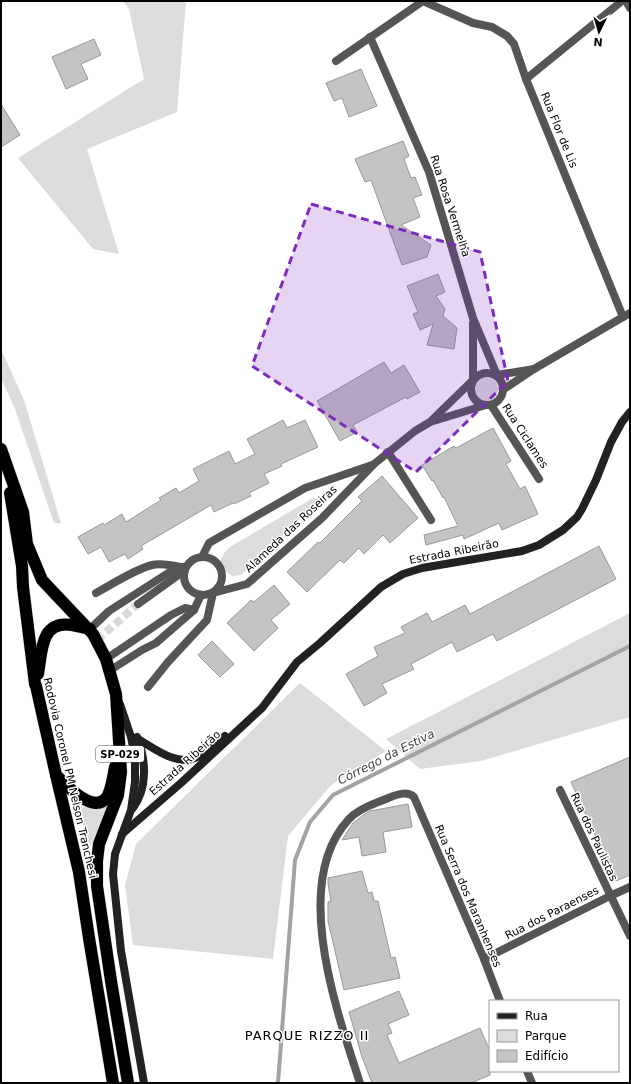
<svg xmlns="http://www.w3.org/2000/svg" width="631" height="1084" font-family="'DejaVu Sans',sans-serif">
<rect width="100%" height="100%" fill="#fff"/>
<g fill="#dcdcdc">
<polygon points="123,1 186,1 177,112 87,149 119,254 93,249 18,158 144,79 129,9"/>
<polygon points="1,349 24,400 61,523 54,523 15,409 1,378"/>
<circle cx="486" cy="389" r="12"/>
<path d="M319,497l2,3 -80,75 -9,1c-17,-10 -13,-21 1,-31l80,-47z"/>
<polygon points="630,613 630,717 481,761 420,769 386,739"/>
<polygon points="300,683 386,751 331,785 288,836 273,959 133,945 125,885 136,844"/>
<polygon points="109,804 89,850 78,806 98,808"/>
</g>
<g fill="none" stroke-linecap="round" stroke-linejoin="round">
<polyline stroke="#a3a3a3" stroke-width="4" points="278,1083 295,860 310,822 333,795 630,646"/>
</g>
<g fill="#c4c4c4" stroke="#999">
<polygon points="94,39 101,55 81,64 88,79 66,89 52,57"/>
<polygon points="361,69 377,106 349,117 342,98 334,101 326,83"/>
<polygon points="1,104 20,135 1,147"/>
<polygon points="403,141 409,156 404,159 411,178 415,177 422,195 413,198 420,217 401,225 431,245 427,257 402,265 371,180 365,182 355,159"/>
<polygon points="438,274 445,292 436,296 445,309 443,316 457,328 454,349 427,345 433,324 420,330 413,314 418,312 407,286"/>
<polygon points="384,362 391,373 404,365 420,392 407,399 406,397 353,425 357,432 340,441 317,401"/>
<polygon points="283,420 287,428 305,420 318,447 281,464 282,466 264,474 269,483 249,493 251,496 234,504 233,503 214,512 211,505 141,546 143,549 128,559 125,554 109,562 101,547 88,554 78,537 103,523 104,525 122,514 126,522 161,500 159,498 176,488 179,493 199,481 193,469 229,451 235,464 255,454 247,439"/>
<polygon points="493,428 511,461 506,464 520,489 525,486 538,514 502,530 499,523 464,539 463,535 426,545 424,535 458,526 444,497 443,498 433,480 432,481 422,465 454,446 456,448"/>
<polygon points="382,476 418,518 390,543 383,535 364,554 359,548 344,563 340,560 307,592 287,572 318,542 320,543 362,501 358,497"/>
<polygon points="599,546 616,579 497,641 493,634 457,652 452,642 411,664 414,669 382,684 387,693 364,706 346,674 378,656 374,647 405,633 401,627 427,613 432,622 465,605 470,614"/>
<polygon points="274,585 290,604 271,620 278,628 254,651 227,623 251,600 254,602"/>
<polygon points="212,641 234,664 220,677 198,655"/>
<polygon points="630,757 630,875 616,881 571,782"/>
<polygon points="408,804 412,827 383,832 386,852 362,856 359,837 342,840 353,823 365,814 370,811"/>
<polygon points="362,871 368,893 372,892 374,901 378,901 391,958 395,957 400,978 344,990 328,921 328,902 331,901 328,884 328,878"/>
<polygon points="399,991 409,1015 388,1024 392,1033 387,1035 399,1063 480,1028 490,1051 490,1075 471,1083 372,1083 362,1057 349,1012"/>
</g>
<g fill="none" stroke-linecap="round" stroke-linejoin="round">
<polyline stroke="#d9d9d9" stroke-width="8" stroke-dasharray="8 4" stroke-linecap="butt" points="97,640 138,604"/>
<defs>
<g id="highway">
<polyline points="1,449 23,512 27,544 42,580 93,634 106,659 116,694 121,772 118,795 99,844 97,861 97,886 111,981 128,1083"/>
<polyline points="10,493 22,566 23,587 35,684 36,686 56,775 79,872 89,938 113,1083"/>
<path d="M38,674c4,-22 2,-54 34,-49 6,1 12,3 18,4"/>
<path d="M56,775c9,9 38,41 51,22 5,-8 6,-21 8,-30"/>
</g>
</defs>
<use href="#highway" stroke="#dbdbdb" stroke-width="13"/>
<g stroke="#555" stroke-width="8">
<polyline points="423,1 473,23 492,27 507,36 514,44 526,79 623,317"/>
<polyline points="626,1 630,8"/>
<polyline points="370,37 429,172 473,318 497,375 534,369"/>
<polyline points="336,61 423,1"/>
<polyline points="526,79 622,1"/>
<circle cx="487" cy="389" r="16"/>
<polyline points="504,389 534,369 630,313"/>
<polyline points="491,405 539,479"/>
<polyline points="432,420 473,380 473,323"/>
<polyline points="388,452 431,520"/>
<circle cx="203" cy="576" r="19"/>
<polyline points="202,557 209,543 305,488 372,465"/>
<path d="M96,593c15,-8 39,-24 56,-28 9,-2 19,0 28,2"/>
<polyline points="138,604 177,576 183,567"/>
<polyline points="90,629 109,611 176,568 183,567"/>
<polyline points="106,659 171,615 185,608 194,610 201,595"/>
<polyline points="109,671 142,650 156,643 194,610"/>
<polyline points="148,687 168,662 207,620 213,593 247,584 322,518 374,464 415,431 430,422 486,405"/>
<polyline points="560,790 630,936"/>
<polyline points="484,959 610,896 630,887"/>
<polyline points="527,1071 532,1083"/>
<path d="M360,1083c-23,-71 -70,-201 -11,-264 7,-8 19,-13 29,-17 10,-3 27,-14 36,-5l70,162 16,42"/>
</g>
<g stroke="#222" stroke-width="8">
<polyline points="120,704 131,737 135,757 135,782 131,810 115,854 113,874 121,951 144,1083"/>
<path d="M138,739c17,10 39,28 60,18 9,-4 18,-14 27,-21"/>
<path d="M133,808c15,-20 13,-49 4,-71"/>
<polyline points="122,834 181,783 262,708 297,662 320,643 381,587 403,574 422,568 522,551 539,545 563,530 577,517 582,509 596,480 611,442 622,422 630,412"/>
</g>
<use href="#highway" stroke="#000" stroke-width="12"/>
</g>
<path fill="#7b2cbf" fill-opacity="0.2" stroke="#7b2cbf" stroke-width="3" stroke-dasharray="8 5" stroke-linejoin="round" d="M311,204l169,48 28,129 -92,91 -164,-106z"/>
<g text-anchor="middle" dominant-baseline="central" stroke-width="3" stroke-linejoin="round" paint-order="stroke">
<rect fill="#fff" stroke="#4c4c4c" stroke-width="1" x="96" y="746" width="48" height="16" rx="3"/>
<g font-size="10" font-weight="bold" fill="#000">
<text x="120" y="754">SP-029</text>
</g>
<g font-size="11" fill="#000" stroke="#fff">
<text transform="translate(559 130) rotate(68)">Rua Flor de Lis</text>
<text transform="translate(450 206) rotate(72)">Rua Rosa Vermelha</text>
<text transform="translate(525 436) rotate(57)">Rua Ciclames</text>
<text transform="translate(291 529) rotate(-43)">Alameda das Roseiras</text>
<text transform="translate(454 552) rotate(-11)">Estrada Ribeirão</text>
<text transform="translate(185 763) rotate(-42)">Estrada Ribeirão</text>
<text transform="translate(70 778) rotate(77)">Rodovia Coronel PM Nelson Tranchesi</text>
<text transform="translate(594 837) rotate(65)">Rua dos Paulistas</text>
<text transform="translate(468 896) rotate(67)">Rua Serra dos Maranhenses</text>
<text transform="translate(552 913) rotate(-27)">Rua dos Paraenses</text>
</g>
<g font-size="12" font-style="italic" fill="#444" stroke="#fff">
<text transform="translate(386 757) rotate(-27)">Córrego da Estiva</text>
</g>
<g font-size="13" letter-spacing="1" fill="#000" stroke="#fff">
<text x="307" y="1035">PARQUE RIZZO II</text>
</g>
</g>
<rect width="631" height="1084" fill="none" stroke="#000000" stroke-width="4"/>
<rect x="489" y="1000" width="130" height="72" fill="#ffffff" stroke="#999999"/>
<rect x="497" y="1013" width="20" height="6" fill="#222222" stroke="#999999"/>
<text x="525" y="1020" font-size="12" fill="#000000">Rua</text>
<rect x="497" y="1030" width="20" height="12" fill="#dcdcdc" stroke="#999999"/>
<text x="525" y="1040" font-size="12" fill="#000000">Parque</text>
<rect x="497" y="1050" width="20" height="12" fill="#c4c4c4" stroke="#999999"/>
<text x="525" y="1060" font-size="12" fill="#000000">Edifício</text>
<g transform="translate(599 32) rotate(185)" stroke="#ffffff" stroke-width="3" paint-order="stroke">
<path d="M0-3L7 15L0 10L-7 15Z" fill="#000000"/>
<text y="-6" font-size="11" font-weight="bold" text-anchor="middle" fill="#000000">N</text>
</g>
</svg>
